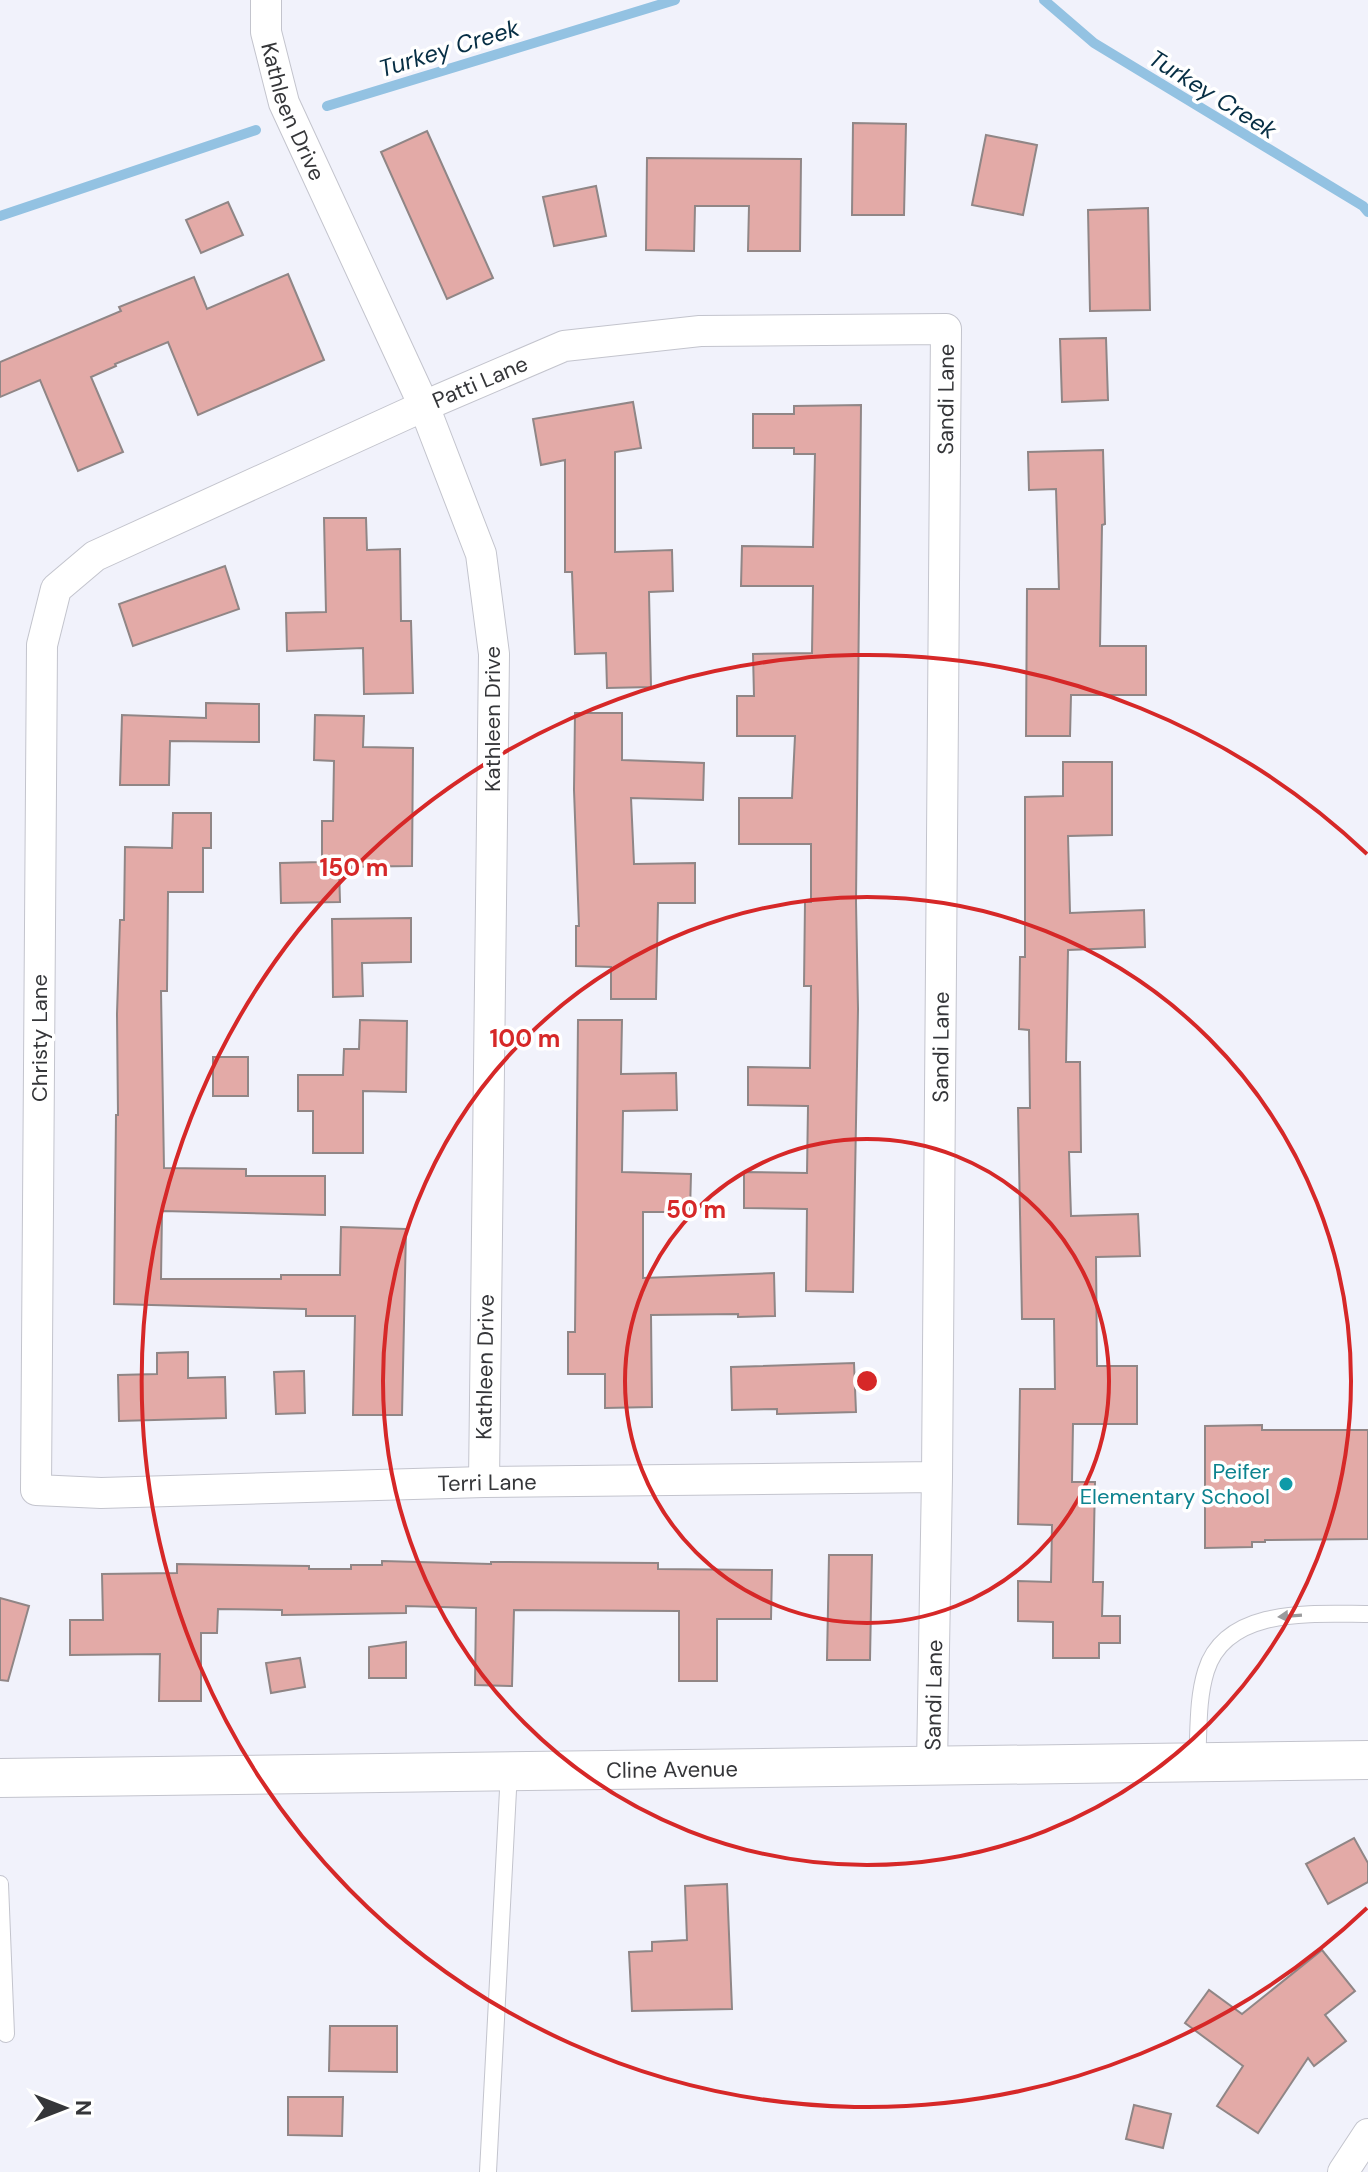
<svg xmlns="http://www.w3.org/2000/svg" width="1368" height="2172" font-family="'DM Sans',sans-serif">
<rect width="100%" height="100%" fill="#f1f2fb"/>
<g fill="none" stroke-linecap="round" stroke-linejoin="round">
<g stroke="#93c2e2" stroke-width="10">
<polyline points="1044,0 1094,43 1363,206 1368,212"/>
<polyline points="327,106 675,0"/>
<polyline points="0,216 256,130"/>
</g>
</g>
<g fill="#e3aaa7" stroke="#908686" stroke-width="2">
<polygon points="853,123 906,124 904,215 852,215"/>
<polygon points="427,131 493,278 447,299 381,152"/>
<polygon points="986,135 1037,145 1023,215 972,205"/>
<polygon points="647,158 801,159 800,251 748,251 749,206 695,206 694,251 646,250"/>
<polygon points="596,186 606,236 554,246 543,197"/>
<polygon points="228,202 243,235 201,253 186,220"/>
<polygon points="1148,208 1150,310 1090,311 1088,210"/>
<polygon points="288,274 324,360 198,415 168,342 115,364 116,366 91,377 123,452 78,471 40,380 0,397 0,362 121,311 119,307 194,277 207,309"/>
<polygon points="1106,338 1108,400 1062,402 1060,339"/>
<polygon points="633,402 641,448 615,452 615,552 672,550 673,591 649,592 651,687 607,688 606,653 575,654 572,572 565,572 565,460 541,465 533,419"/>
<polygon points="861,405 856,902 858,1009 853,1292 806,1291 807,1209 744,1208 744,1172 807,1173 808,1106 748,1105 748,1067 810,1068 811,986 804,986 805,902 811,902 811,844 739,844 739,798 792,798 795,736 737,736 737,696 754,696 753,654 812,653 813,586 741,586 742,546 813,547 815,454 794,454 794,448 753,448 753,414 794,414 794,406"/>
<polygon points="1103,450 1105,524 1102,525 1100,646 1146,646 1146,695 1071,695 1070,736 1026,736 1027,589 1059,589 1056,489 1029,490 1028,452"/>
<polygon points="324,518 366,518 367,550 400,549 401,621 411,621 413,693 364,694 363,648 287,651 286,613 326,612"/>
<polygon points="225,566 239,609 133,646 119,604"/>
<polygon points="206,703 259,704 259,742 170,741 169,785 120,785 122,715 206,718"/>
<polygon points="575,713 622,713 622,760 704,763 703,800 631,798 634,864 695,863 695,903 658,903 656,999 611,999 611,967 576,966 576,926 579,926 574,790"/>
<polygon points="315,715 364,716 363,747 413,748 412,866 339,867 340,902 281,903 280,863 322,862 322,821 333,821 334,761 314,760"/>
<polygon points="1063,762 1112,762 1112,835 1068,836 1070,913 1144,910 1145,947 1068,950 1066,1062 1080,1062 1081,1152 1069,1152 1071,1216 1138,1214 1140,1256 1096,1257 1097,1366 1137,1366 1137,1424 1073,1424 1072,1482 1095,1482 1093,1582 1103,1582 1102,1616 1120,1616 1120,1643 1099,1643 1099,1658 1053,1658 1053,1622 1018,1621 1018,1581 1051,1582 1052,1525 1018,1524 1020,1389 1055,1389 1054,1319 1022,1319 1018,1108 1030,1108 1029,1030 1019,1029 1020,957 1025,957 1025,797 1063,796"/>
<polygon points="173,813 211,813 211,848 203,848 203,892 168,892 167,991 161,991 164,1168 246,1169 246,1176 325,1176 325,1215 162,1211 161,1279 281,1279 281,1275 340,1275 341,1227 406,1229 402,1415 353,1415 355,1316 306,1316 306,1309 114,1304 116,1115 118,1115 117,1014 120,920 124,920 125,847 172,848"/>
<polygon points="411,918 411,962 362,963 363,996 333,997 332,919"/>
<polygon points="360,1020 407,1021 406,1092 363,1091 363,1153 313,1153 313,1111 298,1111 298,1075 343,1075 344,1049 359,1049"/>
<polygon points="578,1020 622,1020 621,1074 676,1073 677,1110 623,1111 622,1172 691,1174 690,1212 643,1212 643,1278 774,1273 775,1316 738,1317 738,1314 651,1315 652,1407 605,1408 605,1374 568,1374 568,1332 575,1332"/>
<rect x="213" y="1057" width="35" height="39"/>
<polygon points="188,1352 188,1378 225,1377 226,1418 119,1421 118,1375 157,1374 157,1353"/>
<polygon points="854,1363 856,1412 777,1414 777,1409 732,1410 731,1367"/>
<polygon points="304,1371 305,1413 276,1414 274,1372"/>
<polygon points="1262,1425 1262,1430 1368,1430 1368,1539 1265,1540 1265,1542 1252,1542 1252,1547 1205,1548 1205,1426"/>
<polygon points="829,1555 872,1555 870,1660 827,1660"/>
<polygon points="382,1561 491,1564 491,1562 658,1563 658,1569 772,1570 771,1619 717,1619 717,1681 679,1681 679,1611 514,1610 512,1686 475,1685 476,1608 406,1606 406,1613 282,1615 282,1610 218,1609 217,1633 201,1633 201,1701 159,1701 160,1654 70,1655 70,1620 103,1620 102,1574 177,1573 177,1564 309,1566 309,1569 351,1569 351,1565 382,1565"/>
<polygon points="0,1598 29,1606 8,1681 0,1680"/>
<polygon points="406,1642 406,1678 369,1678 369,1647"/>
<polygon points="300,1658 305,1687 271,1693 266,1663"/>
<polygon points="1354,1838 1368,1863 1368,1882 1328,1904 1306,1864"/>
<polygon points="727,1884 732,2009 632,2011 629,1952 652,1951 652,1942 687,1940 685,1886"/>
<polygon points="1322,1950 1355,1991 1325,2015 1346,2041 1314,2066 1308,2058 1258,2133 1217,2106 1243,2066 1185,2023 1209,1990 1242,2014"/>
<polygon points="330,2026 397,2026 397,2072 329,2071"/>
<polygon points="288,2097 343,2097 342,2136 288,2135"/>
<polygon points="1134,2105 1171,2114 1163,2148 1126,2139"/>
</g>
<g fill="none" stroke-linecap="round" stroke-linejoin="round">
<defs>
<g id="service">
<path d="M1197,1762c2,-30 0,-62 9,-91 20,-65 109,-57 162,-57"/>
<polyline points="0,1884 6,2034"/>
<polyline points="488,2172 509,1771"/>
</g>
<g id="minor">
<path id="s1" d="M266,0v32l18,71 140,303 57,148 13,100 -10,828"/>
<path id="s2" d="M932,1765l5,-288 9,-1148 -246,2 -136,15 -140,60 -329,150 -39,33 -14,56 -6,845 65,3 383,-11 453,-5"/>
<polyline points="1343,2172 1368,2134"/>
</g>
<g id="tertiary">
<path id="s3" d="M0,1778l1368,-18"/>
</g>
</defs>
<use href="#service" stroke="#c3c4cd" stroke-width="18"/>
<use href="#minor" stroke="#c3c4cd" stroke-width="32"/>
<use href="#tertiary" stroke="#c3c4cd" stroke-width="40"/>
<use href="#service" stroke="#fff" stroke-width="16"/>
<use href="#minor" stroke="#fff" stroke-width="30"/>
<use href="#tertiary" stroke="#fff" stroke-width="38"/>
</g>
<defs><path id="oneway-solid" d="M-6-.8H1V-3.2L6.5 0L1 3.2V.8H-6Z" transform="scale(2)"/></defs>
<use fill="#9a9a9c" href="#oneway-solid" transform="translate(1290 1616) rotate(176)"/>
<g fill="none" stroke="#d62828" stroke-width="4">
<circle cx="867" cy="1381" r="242"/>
<circle cx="867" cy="1381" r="484"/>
<path d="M1367 1908A726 726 0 1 1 1367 854"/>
</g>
<circle fill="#0f9aa8" stroke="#fff" stroke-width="3" cx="1286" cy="1484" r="8"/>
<g text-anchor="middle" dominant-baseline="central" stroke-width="7" stroke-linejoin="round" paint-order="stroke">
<g font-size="22" fill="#353639" stroke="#fff">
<text stroke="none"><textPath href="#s1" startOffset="116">Kathleen Drive</textPath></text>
<text transform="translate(480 382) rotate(-23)">Patti Lane</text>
<text stroke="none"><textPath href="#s2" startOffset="1366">Sandi Lane</textPath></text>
<text transform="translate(492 719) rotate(-90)">Kathleen Drive</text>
<text transform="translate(39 1038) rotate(-90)">Christy Lane</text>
<text stroke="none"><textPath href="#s2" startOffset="718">Sandi Lane</textPath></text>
<text transform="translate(485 1367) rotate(-89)">Kathleen Drive</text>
<text stroke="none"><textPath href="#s2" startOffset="3738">Terri Lane</textPath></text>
<text stroke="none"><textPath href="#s2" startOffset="70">Sandi Lane</textPath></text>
<text stroke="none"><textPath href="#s3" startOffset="672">Cline Avenue</textPath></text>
</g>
<g font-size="22" fill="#0d838f" stroke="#fff" text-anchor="end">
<text x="1270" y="1471">Peifer<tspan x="1270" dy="25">Elementary School</tspan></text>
</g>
<g font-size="24" font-style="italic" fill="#062e44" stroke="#fff">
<text transform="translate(449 48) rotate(-17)">Turkey Creek</text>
<text transform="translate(1213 94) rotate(32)">Turkey Creek</text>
</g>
</g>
<circle cx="867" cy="1381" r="12" fill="#d62828" stroke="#fff" stroke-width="4"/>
<g font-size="24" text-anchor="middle" font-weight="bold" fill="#d62828" stroke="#fff" stroke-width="7" stroke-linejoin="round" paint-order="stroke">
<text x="354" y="876">150 m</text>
<text x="525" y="1047">100 m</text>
<text x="696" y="1218">50 m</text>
</g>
<g transform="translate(64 2108) rotate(90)" stroke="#ffffff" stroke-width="6" paint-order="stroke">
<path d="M0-6L14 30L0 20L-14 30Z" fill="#353639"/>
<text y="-12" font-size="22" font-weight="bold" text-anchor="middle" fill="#353639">N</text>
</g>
</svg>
